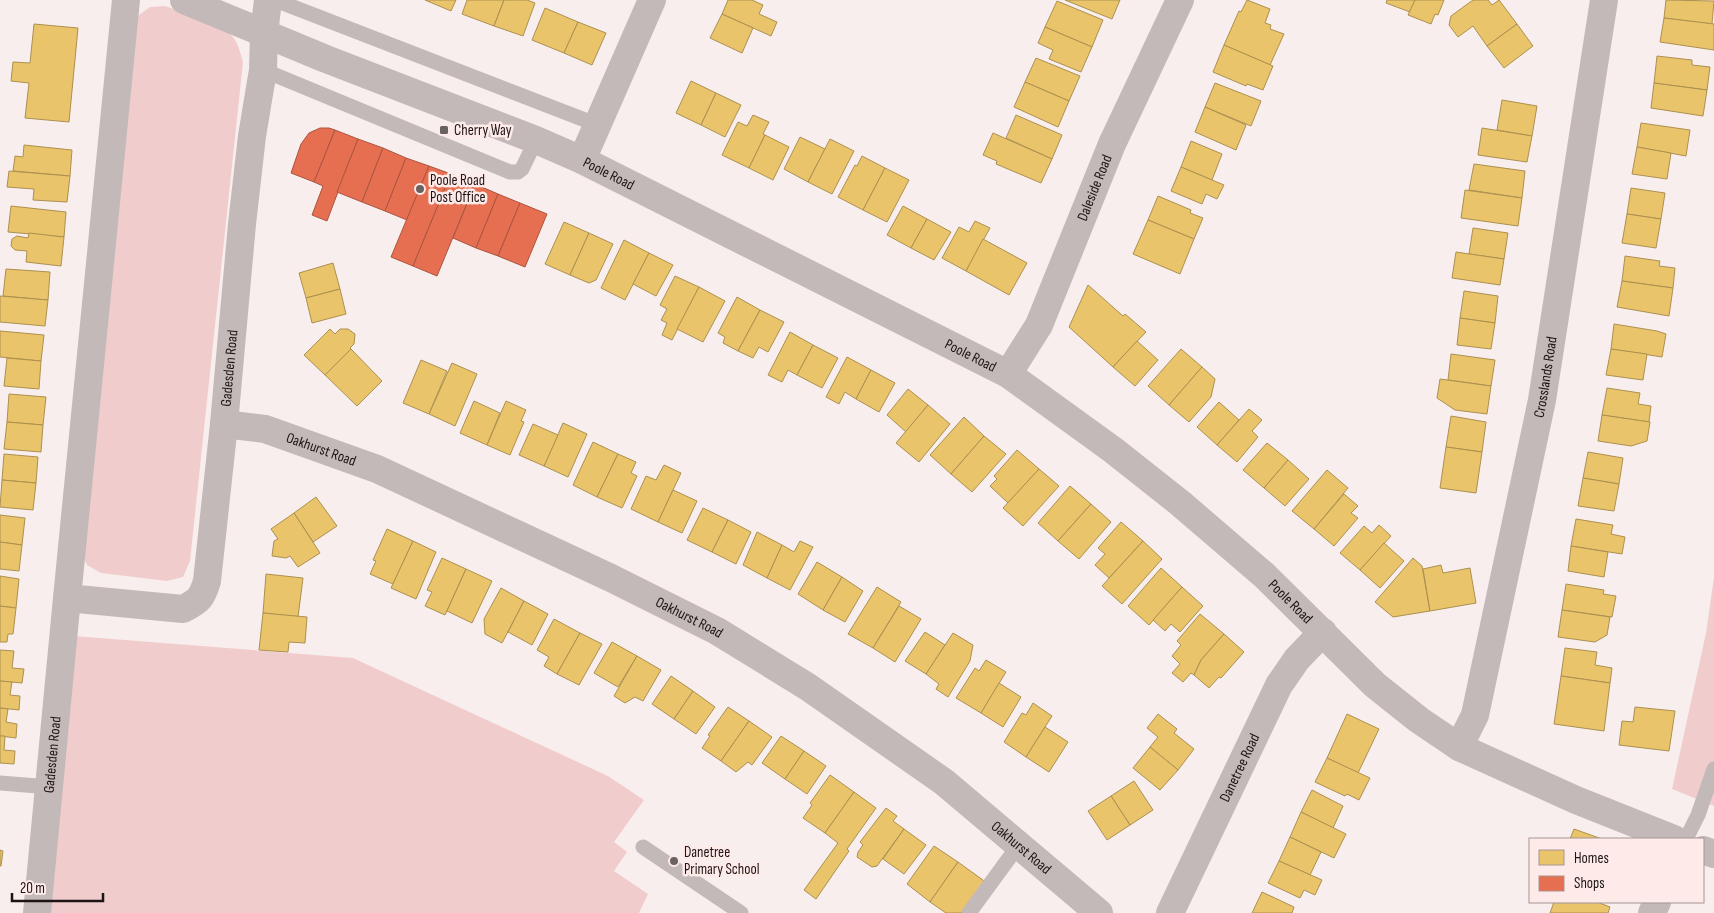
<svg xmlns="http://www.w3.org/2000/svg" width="1714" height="913" font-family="'Sofia Sans Condensed',sans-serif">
<rect width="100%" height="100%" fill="#f9eeee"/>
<g fill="#f0cdcc">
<path d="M165,6c19,7 49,14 65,28 8,7 10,18 13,28l-53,499 -7,16 -16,4 -66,-8 -14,-8 -7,-15 56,-533 14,-10z"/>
<polygon points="1714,577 1714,806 1672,789 1706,633"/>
<polygon points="74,636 353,658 608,776 644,800 614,842 627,852 614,871 648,894 639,913 44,913"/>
</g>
<g fill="#e9c46a" stroke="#ac9050">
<polygon points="425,0 456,0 451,11"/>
<polygon points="467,0 504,0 494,26 462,14"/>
<polygon points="504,0 527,0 535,3 523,36 494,26"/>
<polygon points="728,0 752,0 763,5 759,14 777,22 771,36 722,14"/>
<polygon points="1065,0 1120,0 1112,19"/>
<polygon points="1247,0 1270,9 1265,23 1271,25 1270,29 1284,34 1270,65 1224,45 1239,11 1241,12"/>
<polygon points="1387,0 1415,0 1410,12 1386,3"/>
<polygon points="1415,0 1444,0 1438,15 1435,14 1431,24 1408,15"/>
<polygon points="1473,0 1488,0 1492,5 1499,0 1517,24 1487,46 1473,26 1458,37 1449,25 1451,16"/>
<polygon points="1666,0 1714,1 1712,24 1664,18"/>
<polygon points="1057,1 1103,20 1092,47 1045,27"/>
<polygon points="545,8 578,22 564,53 532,40"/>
<polygon points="722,14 753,28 742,53 710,38"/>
<polygon points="1664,18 1714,24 1714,50 1660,42"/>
<polygon points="578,22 606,33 592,65 564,53"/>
<polygon points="34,24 78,28 69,122 25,118 29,83 11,81 13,62 30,63"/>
<polygon points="1517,24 1533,46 1504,68 1487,46"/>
<polygon points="1045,27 1092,47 1081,72 1049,59 1053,50 1038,43"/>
<polygon points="1224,45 1273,66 1263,90 1247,84 1246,86 1213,72"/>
<polygon points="1657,56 1692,60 1692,65 1710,67 1707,90 1654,83"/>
<polygon points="1036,58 1080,76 1069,101 1025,82"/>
<polygon points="691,81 716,93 701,125 676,113"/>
<polygon points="1025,82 1069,101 1058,127 1014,107"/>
<polygon points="1215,83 1261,101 1251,126 1205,107"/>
<polygon points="1654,83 1707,90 1703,116 1651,108"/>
<polygon points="716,93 741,105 725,137 701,125"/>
<polygon points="1502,100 1537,106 1532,136 1497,130"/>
<polygon points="1205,107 1246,125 1236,150 1195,132"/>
<polygon points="753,115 769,122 763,134 765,135 749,168 722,155 738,122 747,126"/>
<polygon points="1016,115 1062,135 1052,159 1006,138"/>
<polygon points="1641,123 1690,130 1686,156 1637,147"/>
<polygon points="1482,128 1532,136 1527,162 1478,155"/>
<polygon points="993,133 1052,159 1041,183 996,164 997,161 983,155"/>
<polygon points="765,135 789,147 773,180 749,168"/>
<polygon points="800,137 825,149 808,182 784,169"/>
<polygon points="830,139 854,151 832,194 808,182"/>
<polygon points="1191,141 1222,154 1212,180 1181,167"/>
<polygon points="24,145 72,150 70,176 13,171 15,156 23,157"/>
<polygon points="1637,147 1671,153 1667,179 1632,174"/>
<polygon points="862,156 885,168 863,210 838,197 855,165 857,166"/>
<polygon points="1474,164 1525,171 1522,198 1469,190"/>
<polygon points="1181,167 1224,185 1217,199 1206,194 1202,204 1171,191"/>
<polygon points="885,168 909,180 887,222 863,210"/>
<polygon points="9,171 70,176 67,202 33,200 34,189 7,187"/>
<polygon points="1631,188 1665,193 1661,219 1627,214"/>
<polygon points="1465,190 1522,198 1518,226 1461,218"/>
<polygon points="1158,196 1191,210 1190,213 1203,218 1194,239 1148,220"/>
<polygon points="11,206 66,212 64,237 8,232"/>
<polygon points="903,206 927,219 911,248 887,235"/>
<polygon points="1627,214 1661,219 1656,248 1622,243"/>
<polygon points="927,219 951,232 934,260 911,248"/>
<polygon points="1148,220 1194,239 1180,274 1133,254"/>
<polygon points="975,221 990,228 966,271 942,258 959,227 969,232"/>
<polygon points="564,222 589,233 570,275 545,264"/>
<polygon points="1473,228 1508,233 1504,259 1469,254"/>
<polygon points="29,233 64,237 61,266 26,262 27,251 15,250 11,246 12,239 17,236 28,238"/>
<polygon points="589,233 613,244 596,280 589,283 570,275"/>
<polygon points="983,239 1027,263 1009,295 966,271"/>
<polygon points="624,240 649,253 625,300 601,288"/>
<polygon points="1456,252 1504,259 1500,285 1452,278"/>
<polygon points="649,253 673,265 656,296 633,284"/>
<polygon points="1625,256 1660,261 1659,266 1675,268 1673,288 1622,281"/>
<polygon points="333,263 340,289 306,298 299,273"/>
<polygon points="6,269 50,272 48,300 3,296"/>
<polygon points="675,276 699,287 672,340 662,335 667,323 661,320 667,309 660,305"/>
<polygon points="1622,281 1673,288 1669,316 1617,307"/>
<polygon points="1088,285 1123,316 1125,314 1146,332 1113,367 1069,327"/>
<polygon points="699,287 725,301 703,342 677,329"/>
<polygon points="340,289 346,314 312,323 306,298"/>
<polygon points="1464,291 1498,296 1495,323 1460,318"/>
<polygon points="0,296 48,300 45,326 0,322"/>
<polygon points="737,297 760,310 738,351 723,343 725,337 718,333"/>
<polygon points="760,310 784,322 768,352 759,347 753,358 738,351"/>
<polygon points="1460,318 1495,323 1491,349 1457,345"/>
<polygon points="1614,324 1657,331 1666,334 1662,357 1611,349"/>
<polygon points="330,329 335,334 340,329 348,329 355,334 354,344 350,348 351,349 325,375 304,355"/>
<polygon points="0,331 44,335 41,361 0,357"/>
<polygon points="790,332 813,345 797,375 788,370 782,382 768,375"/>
<polygon points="1137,341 1158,360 1135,386 1113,367"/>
<polygon points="813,345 838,358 822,388 797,375"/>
<polygon points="351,349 382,381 357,406 325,375"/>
<polygon points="1181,349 1202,367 1169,405 1148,386"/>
<polygon points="1611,349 1647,354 1643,380 1606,375"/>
<polygon points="1451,354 1495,360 1491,386 1448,380"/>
<polygon points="847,357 871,370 856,399 845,392 839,404 826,397"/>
<polygon points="7,358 41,361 39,389 4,386"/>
<polygon points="421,360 447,371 429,414 403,403"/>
<polygon points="452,363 477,374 455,426 429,414"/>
<polygon points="1202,367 1215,379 1211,397 1189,422 1169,405"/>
<polygon points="871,370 895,383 879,412 856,399"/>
<polygon points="1440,379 1491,386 1487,414 1455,410 1437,398"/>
<polygon points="1607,388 1640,393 1638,404 1651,406 1649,422 1602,415"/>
<polygon points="908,389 928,405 906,432 887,415"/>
<polygon points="9,394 46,397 43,425 7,422"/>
<polygon points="474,401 500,413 487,445 460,433"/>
<polygon points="506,401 526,410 521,421 524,422 510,455 487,445"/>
<polygon points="1219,402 1239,420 1217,445 1197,427"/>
<polygon points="928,405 950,424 919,462 896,443"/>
<polygon points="1249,409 1262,420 1252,431 1258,437 1237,462 1217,445"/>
<polygon points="1602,415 1650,422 1647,441 1631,446 1598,441"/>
<polygon points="1451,416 1486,422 1482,452 1446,447"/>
<polygon points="964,417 984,436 951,474 930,455"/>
<polygon points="7,422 43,425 41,452 4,449"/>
<polygon points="563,423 587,434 568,477 544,466"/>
<polygon points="533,424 558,435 544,466 519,455"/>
<polygon points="984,436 1006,454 972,492 951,474"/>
<polygon points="593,442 618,454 597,497 573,485"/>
<polygon points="1267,443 1288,460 1264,488 1243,470"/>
<polygon points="1446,447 1482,452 1476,493 1440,488"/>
<polygon points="1017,450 1039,469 1008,503 990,486 997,479 994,476"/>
<polygon points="1588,452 1623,458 1619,484 1583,478"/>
<polygon points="4,454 38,457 36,483 2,480"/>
<polygon points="618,454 636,462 631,473 637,476 622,508 597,497"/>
<polygon points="1288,460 1309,479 1285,506 1264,488"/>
<polygon points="664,465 681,473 658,522 631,509 646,476 656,480"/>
<polygon points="1039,469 1059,486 1023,526 1003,508"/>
<polygon points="1327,470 1348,488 1314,529 1292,511"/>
<polygon points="1583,478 1619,484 1614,511 1578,506"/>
<polygon points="2,480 36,483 33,510 0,507"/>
<polygon points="1070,486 1091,504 1058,541 1038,523"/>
<polygon points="673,490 697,501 682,533 658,522"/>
<polygon points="1344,494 1358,506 1351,513 1358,518 1334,546 1314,529"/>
<polygon points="316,497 337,526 313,542 294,513"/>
<polygon points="1091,504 1111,522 1079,559 1058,541"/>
<polygon points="703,508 728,520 712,552 687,540"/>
<polygon points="294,513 320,553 298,567 290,556 286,558 272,556 274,541 278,539 271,529"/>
<polygon points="0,515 25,518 22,545 0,542"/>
<polygon points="1576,519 1613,525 1611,534 1625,537 1622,554 1571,546"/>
<polygon points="728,520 751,532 736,564 712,552"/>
<polygon points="1121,522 1143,541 1109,578 1095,565 1105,554 1098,548"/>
<polygon points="1379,525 1391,536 1360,570 1340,553 1364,526 1372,533"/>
<polygon points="387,529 413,541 393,584 370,574 376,561 373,560"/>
<polygon points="757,532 782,545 767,578 743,565"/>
<polygon points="413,541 436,552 416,599 391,588"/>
<polygon points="800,541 813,547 790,590 767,578 782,545 794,552"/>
<polygon points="1143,541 1162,559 1122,604 1102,586"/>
<polygon points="0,542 22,545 19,571 0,569"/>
<polygon points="1384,543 1404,561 1380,588 1360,570"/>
<polygon points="1571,546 1608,552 1604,577 1568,571"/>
<polygon points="442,558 466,569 445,615 425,606 432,592 427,590"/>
<polygon points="1413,558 1422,566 1430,611 1393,617 1375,602"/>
<polygon points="817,562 842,577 823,610 798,594"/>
<polygon points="1441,565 1443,573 1470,568 1476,603 1430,611 1423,569"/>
<polygon points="1161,568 1182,587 1149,625 1128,606"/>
<polygon points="466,569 492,581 472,623 447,611"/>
<polygon points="266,574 303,578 298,617 263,613"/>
<polygon points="0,576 19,579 16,608 0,606"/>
<polygon points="842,577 863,591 845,622 823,610"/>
<polygon points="1566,584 1604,590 1603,594 1616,596 1612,617 1562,610"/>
<polygon points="877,587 901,602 873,648 848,634"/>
<polygon points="1182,587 1203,606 1180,632 1171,624 1165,631 1153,620"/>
<polygon points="501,588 524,601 502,643 485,634 484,619"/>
<polygon points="524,601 548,614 532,645 508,632"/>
<polygon points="0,606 16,608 13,634 8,634 7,642 0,642"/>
<polygon points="899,606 921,619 895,662 873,648"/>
<polygon points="1562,610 1610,617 1607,635 1595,642 1558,637"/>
<polygon points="263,613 307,617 305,643 289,642 288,652 259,650"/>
<polygon points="1200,614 1224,634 1201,660 1194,675 1191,673 1183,682 1172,673 1180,664 1172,656 1181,645 1177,641"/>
<polygon points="554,619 580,633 557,674 544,666 549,657 537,650"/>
<polygon points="925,632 945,645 926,674 905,661"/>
<polygon points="580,633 602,644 579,685 557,674"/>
<polygon points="953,633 973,645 970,661 948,697 936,689 939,684 926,674"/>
<polygon points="1224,634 1244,652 1221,678 1219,677 1209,688 1194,675 1201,660"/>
<polygon points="612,642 637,656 618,687 594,673"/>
<polygon points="1565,648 1597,652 1595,665 1612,668 1610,683 1561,676"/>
<polygon points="0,650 14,651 12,668 24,669 22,683 0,681"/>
<polygon points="637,656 661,670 643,701 635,697 625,703 614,696"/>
<polygon points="986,660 1006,672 981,713 956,698 975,668 979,671"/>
<polygon points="671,676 693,691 674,719 652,704"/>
<polygon points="1561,676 1610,683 1604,731 1554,724"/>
<polygon points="0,681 12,682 10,695 20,696 19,710 0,708"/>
<polygon points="999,683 1021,697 1003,727 981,713"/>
<polygon points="693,691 715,707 696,734 674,719"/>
<polygon points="1033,703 1052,716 1026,757 1004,742 1022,713 1026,715"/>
<polygon points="728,707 749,721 721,761 702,748 710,736 708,735"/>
<polygon points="1635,707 1675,711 1669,751 1619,745 1622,721 1633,722"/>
<polygon points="0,708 8,709 6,722 17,724 16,738 0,736"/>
<polygon points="1158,714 1177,729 1174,733 1194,749 1178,770 1150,747 1158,737 1147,728"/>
<polygon points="1347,714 1379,729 1358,773 1327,758"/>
<polygon points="749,721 772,737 752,765 748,762 736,772 721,761"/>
<polygon points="1045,727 1068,742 1049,772 1026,757"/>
<polygon points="0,736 5,736 4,750 15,751 14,764 0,763"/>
<polygon points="781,736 804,751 785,779 762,763"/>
<polygon points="1150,747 1178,770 1160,790 1133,768"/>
<polygon points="804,751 826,766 807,794 785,779"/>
<polygon points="1327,758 1370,778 1359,800 1347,794 1345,796 1315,782"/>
<polygon points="830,775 854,792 825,833 803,818 812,805 810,803"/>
<polygon points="1134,781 1153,810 1130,825 1111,796"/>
<polygon points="1312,790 1343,806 1333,828 1301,812"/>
<polygon points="854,792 876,808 847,849 849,851 816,899 804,890 838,843 825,833"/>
<polygon points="1111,796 1130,825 1107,840 1088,811"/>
<polygon points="886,808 897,816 893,821 904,829 877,866 872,867 857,857 858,852 863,845 860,842"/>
<polygon points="1301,812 1346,834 1334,858 1290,837"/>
<polygon points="904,829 926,845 904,874 883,859"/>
<polygon points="1574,829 1602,839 1570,839"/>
<polygon points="1290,837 1321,852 1310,875 1279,861"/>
<polygon points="934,846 958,862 930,902 907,884"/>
<polygon points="0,850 3,851 1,866 0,866"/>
<polygon points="1279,861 1322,880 1315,895 1304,890 1300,898 1268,883"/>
<polygon points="958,862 987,883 961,913 946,913 930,902"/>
<polygon points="1262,892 1294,907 1292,913 1252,913"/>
<polygon points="1554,902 1597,902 1610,907 1608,913 1550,913"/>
</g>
<g fill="#e76f51" stroke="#aa543f">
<polygon points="320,128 329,128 335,130 314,182 291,173 301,144 309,133"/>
<polygon points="335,130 358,139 327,221 312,215 323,186 314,182"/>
<polygon points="358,139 383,148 362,202 337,192"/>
<polygon points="383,148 406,158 385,211 362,202"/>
<polygon points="406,158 429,166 407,220 385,211"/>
<polygon points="429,166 451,174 413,266 391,257"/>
<polygon points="451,174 475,184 437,276 413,266"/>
<polygon points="475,184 498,194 476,248 453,238"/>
<polygon points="498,194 520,203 498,256 476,248"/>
<polygon points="520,203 547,214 525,267 498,256"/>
</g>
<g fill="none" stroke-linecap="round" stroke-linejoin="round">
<g stroke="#c4b9b9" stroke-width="15">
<polyline points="275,0 598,125"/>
<polyline points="263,70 510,172 518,172 522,169 536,140"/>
<polyline points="0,783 50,787"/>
<polyline points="1686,839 1698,815 1714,769"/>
<polyline points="643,847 741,913"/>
<polyline points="969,913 1018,846"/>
</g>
<g stroke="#c4b9b9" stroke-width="28">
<path id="s1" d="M126,0l-59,598 116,11c16,-8 19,-11 24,-28l17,-157 18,-200 10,-88 11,-66 1,-36 4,-34"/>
<path id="s2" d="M184,0l142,59 210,81 46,20 426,214 105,76 67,53 84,72 111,110 44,35 40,27 117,53 98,39"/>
<polyline points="582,160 652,0"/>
<path id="s3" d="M1008,374l31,-49 73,-181 68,-144"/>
<path id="s4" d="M224,424l41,5 112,40 234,109 106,53 91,56 136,95 155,131"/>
<path id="s5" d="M1459,747l16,-32 67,-315 62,-400"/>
<polyline points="1703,850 1714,854"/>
<path id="s6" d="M37,913l30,-315"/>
<path id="s7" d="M1170,913l109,-228 18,-26 26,-27"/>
<polyline points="1652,913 1657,902"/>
</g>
</g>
<g fill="#6a6161" stroke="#feeae9" stroke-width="2">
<rect x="439" y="125" width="10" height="10" rx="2.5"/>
<circle cx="420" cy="189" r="5"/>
<circle cx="674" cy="861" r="5"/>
</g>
<g text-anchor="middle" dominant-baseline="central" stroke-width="5" stroke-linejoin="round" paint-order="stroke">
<g font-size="15" fill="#1d1515" stroke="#feeae9" text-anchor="start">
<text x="454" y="130">Cherry Way</text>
<text x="430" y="180">Poole Road<tspan x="430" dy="17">Post Office</tspan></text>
<text x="684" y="852">Danetree<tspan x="684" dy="17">Primary School</tspan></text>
</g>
<g font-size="15" fill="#1d1515" stroke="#feeae9">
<text stroke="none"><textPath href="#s2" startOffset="459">Poole Road</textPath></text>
<text stroke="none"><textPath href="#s3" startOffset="206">Daleside Road</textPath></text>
<text stroke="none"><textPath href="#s2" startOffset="864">Poole Road</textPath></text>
<text stroke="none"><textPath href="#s1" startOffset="970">Gadesden Road</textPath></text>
<text stroke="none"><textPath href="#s5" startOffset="381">Crosslands Road</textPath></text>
<text stroke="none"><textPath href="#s4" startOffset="101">Oakhurst Road</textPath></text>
<text stroke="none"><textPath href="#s2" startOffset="1269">Poole Road</textPath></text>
<text stroke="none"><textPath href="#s4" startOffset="506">Oakhurst Road</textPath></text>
<text stroke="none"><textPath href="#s6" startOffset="159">Gadesden Road</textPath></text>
<text stroke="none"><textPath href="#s7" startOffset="161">Danetree Road</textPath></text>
<text stroke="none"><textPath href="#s4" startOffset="911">Oakhurst Road</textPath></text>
</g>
</g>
<rect x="1529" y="838" width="175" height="65" fill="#feeae9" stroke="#a49594"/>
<rect x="1539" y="850" width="25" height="15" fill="#e9c46a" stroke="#a49594"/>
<text x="1574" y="863" font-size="15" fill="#1d1515">Homes</text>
<rect x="1539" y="876" width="25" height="15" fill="#e76f51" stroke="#a49594"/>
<text x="1574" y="888" font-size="15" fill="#1d1515">Shops</text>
<path d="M12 893v8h91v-8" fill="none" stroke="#1d1515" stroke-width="2.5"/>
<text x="20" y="893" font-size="15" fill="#1d1515" stroke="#feeae9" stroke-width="4" paint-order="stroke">20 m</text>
</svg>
